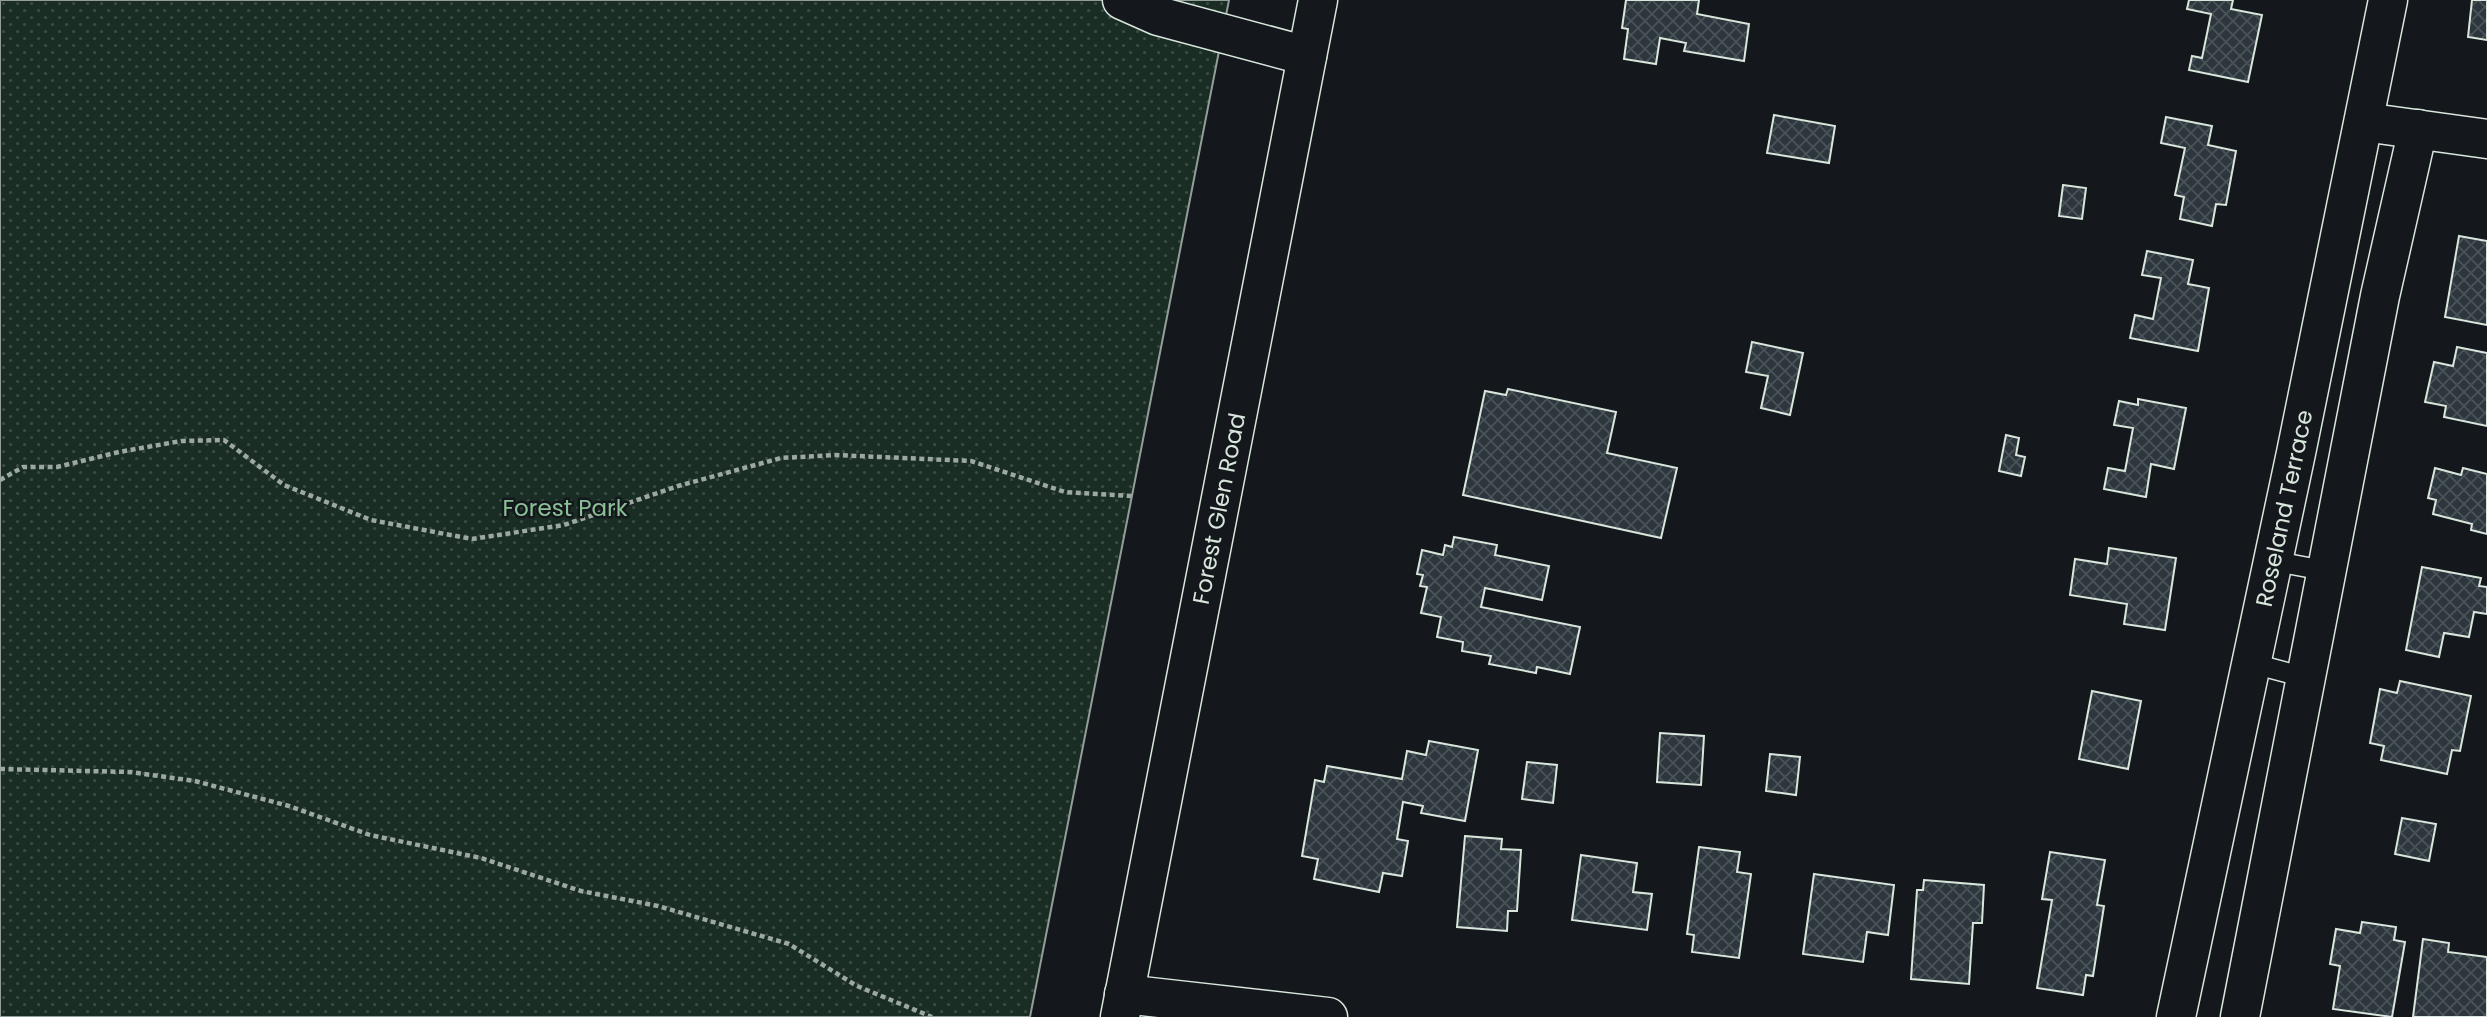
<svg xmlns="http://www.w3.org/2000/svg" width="2487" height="1017" font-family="Poppins,sans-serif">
<defs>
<pattern id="grass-dots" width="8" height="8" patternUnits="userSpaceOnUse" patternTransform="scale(1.75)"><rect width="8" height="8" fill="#1a2d24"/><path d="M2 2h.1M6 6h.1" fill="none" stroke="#3b4b43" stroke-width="1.8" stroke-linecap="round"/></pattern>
<pattern id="building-cross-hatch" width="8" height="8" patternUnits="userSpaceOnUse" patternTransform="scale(1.75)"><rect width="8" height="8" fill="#2c363c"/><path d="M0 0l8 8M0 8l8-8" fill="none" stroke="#4a5358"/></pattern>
</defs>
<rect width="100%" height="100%" fill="#14181c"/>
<polygon fill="url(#grass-dots)" stroke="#939e99" stroke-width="2" points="0,0 1229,0 1030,1017 0,1017"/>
<g fill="url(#building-cross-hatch)" stroke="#d8e6dc" stroke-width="2">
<polygon points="1626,0 1699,0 1697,14 1749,24 1744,61 1684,51 1686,43 1660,38 1656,64 1624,59 1628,29 1622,28"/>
<polygon points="2189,0 2233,0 2231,9 2262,15 2248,82 2189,70 2192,56 2202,58 2211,14 2187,9"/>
<polygon points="2472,0 2487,0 2487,40 2468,37"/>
<polygon points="1774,115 1835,126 1829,163 1767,153"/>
<polygon points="2166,117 2212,126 2208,145 2236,151 2226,205 2216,204 2212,226 2180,219 2184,197 2175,195 2185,148 2161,143"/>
<polygon points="2063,185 2086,188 2082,219 2059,216"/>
<polygon points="2459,236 2487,241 2487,325 2445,317"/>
<polygon points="2147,251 2193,260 2188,284 2209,288 2198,351 2130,338 2135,315 2153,319 2161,278 2142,275"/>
<polygon points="1752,342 1803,353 1790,415 1761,408 1768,376 1746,372"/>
<polygon points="2457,347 2487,353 2487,426 2444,417 2446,406 2425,402 2434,362 2453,366"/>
<polygon points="1508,389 1616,412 1607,453 1677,468 1661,538 1463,495 1485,391 1506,395"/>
<polygon points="2138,399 2186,408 2174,469 2151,464 2146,497 2104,489 2108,468 2125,471 2133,428 2114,425 2119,401 2138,405"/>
<polygon points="2006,435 2019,438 2016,455 2025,457 2021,476 1999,471"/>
<polygon points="2435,468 2461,475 2463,468 2487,474 2487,534 2471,530 2472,524 2433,514 2436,500 2428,498"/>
<polygon points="1454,537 1497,545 1495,555 1549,566 1542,600 1485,588 1481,607 1580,627 1570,674 1537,667 1536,673 1489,664 1491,656 1462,651 1463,642 1437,637 1441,617 1421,613 1427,587 1420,586 1423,575 1417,574 1422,550 1443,555 1445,545 1452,547"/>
<polygon points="2109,548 2176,558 2165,630 2124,624 2127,604 2070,595 2075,559 2107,564"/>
<polygon points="2422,567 2481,578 2479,586 2487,587 2487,614 2474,612 2469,637 2444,633 2439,657 2406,650"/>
<polygon points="2400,681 2471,696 2460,751 2452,750 2447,774 2381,760 2384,746 2370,743 2380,689 2397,693"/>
<polygon points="2092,691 2141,701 2128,769 2079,759"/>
<polygon points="1660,733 1704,736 1701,785 1657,782"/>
<polygon points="1429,741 1478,750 1465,821 1421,813 1423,806 1403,802 1397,839 1408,841 1402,876 1383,873 1379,892 1314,879 1318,859 1302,856 1315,780 1324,782 1327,766 1402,779 1407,751 1426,755"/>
<polygon points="1770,754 1800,757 1796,795 1766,791"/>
<polygon points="1527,762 1557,765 1553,803 1522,799"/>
<polygon points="2402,818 2436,824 2429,861 2395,854"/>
<polygon points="1465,836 1502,839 1501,849 1521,850 1517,911 1508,911 1507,931 1457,927"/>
<polygon points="1699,847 1740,852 1737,872 1751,874 1739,958 1692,952 1694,935 1687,934"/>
<polygon points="2050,852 2105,860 2097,905 2104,906 2093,976 2086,975 2083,995 2037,988 2052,900 2042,899"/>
<polygon points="1581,855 1637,863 1633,892 1652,894 1647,930 1572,920"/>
<polygon points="1814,874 1894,885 1888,935 1867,932 1863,962 1803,954"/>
<polygon points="1924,880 1984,885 1982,923 1973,923 1969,984 1911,979 1917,890 1923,890"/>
<polygon points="2362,922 2396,927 2394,940 2405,942 2392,1017 2333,1009 2340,966 2330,964 2336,929 2360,933"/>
<polygon points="2423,939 2449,943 2448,952 2487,957 2487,1017 2413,1017"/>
</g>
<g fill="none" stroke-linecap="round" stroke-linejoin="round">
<defs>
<g id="service">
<polyline points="2273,561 2327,571"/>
<polyline points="2251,663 2307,678"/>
</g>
<g id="minor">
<polyline points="1122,0 1158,16 1307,56"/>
<polyline points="2364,122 2487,139"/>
<polyline points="1124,994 1328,1017"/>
<path id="s1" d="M2176,1017l120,-564 92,-453"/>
<polyline points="2240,1017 2380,296 2418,129"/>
</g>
<g id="tertiary">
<path id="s2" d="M1120,1017l198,-1017"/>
</g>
</defs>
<use href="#service" stroke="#d8e6dc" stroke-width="22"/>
<use href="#minor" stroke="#d8e6dc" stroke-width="41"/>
<use href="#tertiary" stroke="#d8e6dc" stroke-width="41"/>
<g stroke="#9da8a2" stroke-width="4.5" stroke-dasharray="5 3.5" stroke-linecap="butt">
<polyline points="0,480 23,467 57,467 119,452 181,441 224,440 284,485 371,520 472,539 564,525 678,486 781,458 835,455 971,461 1065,492 1132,496"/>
<polyline points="0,769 130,772 195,781 289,806 370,835 481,858 581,891 658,906 789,944 857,986 932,1017"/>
</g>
<use href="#service" stroke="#14181c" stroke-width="19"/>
<use href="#minor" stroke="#14181c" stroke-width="38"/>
<use href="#tertiary" stroke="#14181c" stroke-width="38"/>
</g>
<g text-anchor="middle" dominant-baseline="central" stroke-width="5" stroke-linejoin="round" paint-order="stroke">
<g font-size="23" fill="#8ac095" stroke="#14181c">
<text x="565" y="508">Forest Park</text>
</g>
<g font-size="23" fill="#d8e6dc" stroke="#14181c">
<text stroke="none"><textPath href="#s2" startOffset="518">Forest Glen Road</textPath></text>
<text stroke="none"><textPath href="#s1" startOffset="520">Roseland Terrace</textPath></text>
</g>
</g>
</svg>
